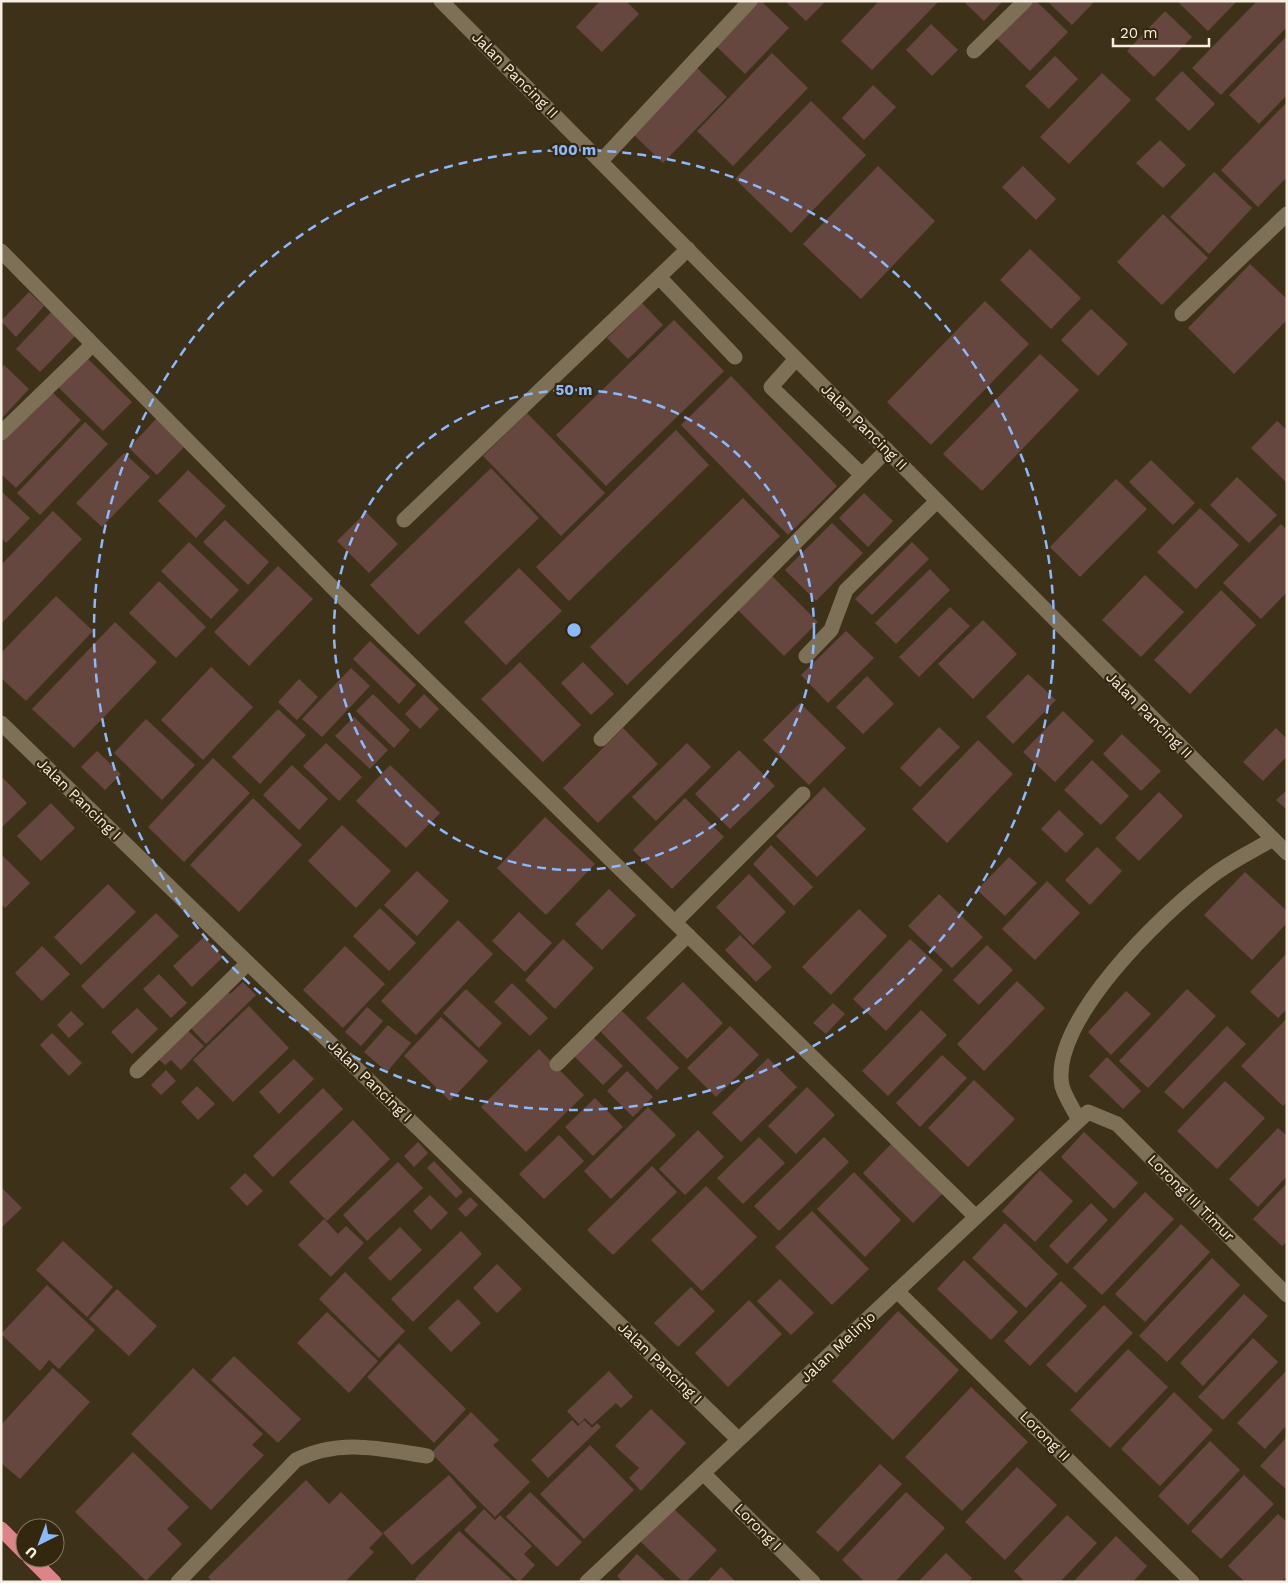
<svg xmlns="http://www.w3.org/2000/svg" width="1288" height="1583" font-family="'Work Sans',sans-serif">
<rect width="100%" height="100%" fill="#3e3119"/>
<g fill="#654740">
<polygon points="600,1 626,1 639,14 602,52 576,27"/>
<polygon points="755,1 761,1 789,28 745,74 714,44"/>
<polygon points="785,1 826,1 806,21"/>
<polygon points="879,1 939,1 872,70 841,41"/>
<polygon points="963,1 1003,1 984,21"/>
<polygon points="1032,1 1036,1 1068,32 1030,71 996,38"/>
<polygon points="1047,1 1095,1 1072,25"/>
<polygon points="1177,1 1237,1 1208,31"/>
<polygon points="1257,1 1287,1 1287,27 1221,95 1192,68"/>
<polygon points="1165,11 1192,37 1154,77 1127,51"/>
<polygon points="931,24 958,50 932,76 906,50"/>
<polygon points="1287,36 1287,95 1259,124 1229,95"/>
<polygon points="772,53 808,88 733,166 697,131"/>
<polygon points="1055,56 1078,79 1049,109 1025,86"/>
<polygon points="696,67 727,97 663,163 632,133"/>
<polygon points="1182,71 1215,104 1189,131 1155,99"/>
<polygon points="1102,73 1131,100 1069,164 1040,137"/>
<polygon points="873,85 896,107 864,140 842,118"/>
<polygon points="811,101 866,155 791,233 735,179"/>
<polygon points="1287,102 1287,177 1258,207 1221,170"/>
<polygon points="1160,140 1186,165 1163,188 1136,163"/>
<polygon points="878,166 935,221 861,299 803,244"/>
<polygon points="1023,166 1056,199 1036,220 1002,187"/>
<polygon points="1214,172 1252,208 1209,254 1170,217"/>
<polygon points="1163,214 1208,258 1162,305 1117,262"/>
<polygon points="1030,249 1081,298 1051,329 1000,280"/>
<polygon points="1250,264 1287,299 1287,320 1234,374 1188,328"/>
<polygon points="29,292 44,306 16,337 1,321"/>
<polygon points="985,301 1029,344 931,445 887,402"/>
<polygon points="642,303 663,325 628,359 607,338"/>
<polygon points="1091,309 1128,344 1098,376 1061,340"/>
<polygon points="52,311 77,334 40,372 16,349"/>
<polygon points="674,320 724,371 606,486 556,435"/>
<polygon points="1040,354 1079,390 982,491 943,454"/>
<polygon points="86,357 132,402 103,431 58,387"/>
<polygon points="4,365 29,389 1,419 1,369"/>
<polygon points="731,376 837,486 788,535 681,425"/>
<polygon points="50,390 81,420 16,488 1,474 1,441"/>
<polygon points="527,413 605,493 561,536 483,456"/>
<polygon points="156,419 185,446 157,475 129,448"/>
<polygon points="1277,421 1287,430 1287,483 1251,448"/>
<polygon points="85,422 108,444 40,515 17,493"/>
<polygon points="676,430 709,465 569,601 536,567"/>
<polygon points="124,453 150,477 102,527 76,503"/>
<polygon points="1151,460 1195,503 1173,525 1129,482"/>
<polygon points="491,468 539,518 418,635 370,585"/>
<polygon points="188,470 226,506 196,538 158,501"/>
<polygon points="1237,477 1277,515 1249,543 1210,505"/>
<polygon points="1116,479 1147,509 1080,577 1050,547"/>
<polygon points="1,491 30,518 6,543 1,538"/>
<polygon points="864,493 893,521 868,547 839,518"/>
<polygon points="743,498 780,536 627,685 590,647"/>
<polygon points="1200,508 1239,545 1196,589 1157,552"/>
<polygon points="53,511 82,539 1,624 1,565"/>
<polygon points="366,512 398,544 369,573 337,541"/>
<polygon points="225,520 269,562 248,585 203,542"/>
<polygon points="832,523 863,553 816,601 785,570"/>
<polygon points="1281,524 1287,530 1287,592 1261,619 1223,583"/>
<polygon points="189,542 239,590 211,619 161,571"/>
<polygon points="912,542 929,559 872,615 855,599"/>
<polygon points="278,566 313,599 249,666 214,632"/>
<polygon points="519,568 562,611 506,665 464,622"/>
<polygon points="930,569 950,590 896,644 875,623"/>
<polygon points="1145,575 1184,612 1141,657 1102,620"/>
<polygon points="772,576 818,622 784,656 738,610"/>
<polygon points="159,581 206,627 176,658 129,613"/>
<polygon points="1221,590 1256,625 1190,694 1154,660"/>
<polygon points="56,596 93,631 26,701 1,678 1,653"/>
<polygon points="950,607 970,626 919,677 899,657"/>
<polygon points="983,620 1017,654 973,699 938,664"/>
<polygon points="115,622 157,662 74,748 32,709"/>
<polygon points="846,631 874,658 828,703 801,675"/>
<polygon points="370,641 416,685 399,704 353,659"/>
<polygon points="520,662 581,725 543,762 481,699"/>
<polygon points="583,662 614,694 591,715 561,683"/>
<polygon points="211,667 253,707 203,760 161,720"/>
<polygon points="351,668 370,686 322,737 302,719"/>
<polygon points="1028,674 1056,700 1013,744 986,717"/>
<polygon points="867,676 894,704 863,734 836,707"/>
<polygon points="299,679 318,697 297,720 278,702"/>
<polygon points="373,694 410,730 394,748 356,711"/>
<polygon points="424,694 439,709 420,729 405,714"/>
<polygon points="800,703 846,748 809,785 763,740"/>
<polygon points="278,709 306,735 260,784 232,757"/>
<polygon points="1063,711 1094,741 1055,782 1023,752"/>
<polygon points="354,717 388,750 370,769 335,736"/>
<polygon points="146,719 195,765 162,800 114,753"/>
<polygon points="939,727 960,747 920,787 900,768"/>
<polygon points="623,728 658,764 598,823 563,788"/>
<polygon points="1276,728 1287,739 1287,756 1263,781 1243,762"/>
<polygon points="1122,734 1161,771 1141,791 1103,754"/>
<polygon points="978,740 1013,774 947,843 912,809"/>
<polygon points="326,743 362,777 339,801 303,766"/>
<polygon points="687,743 711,767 656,821 632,797"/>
<polygon points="739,750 775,786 730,829 695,794"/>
<polygon points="97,751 121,774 105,790 81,767"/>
<polygon points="213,758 250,793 184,862 148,827"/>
<polygon points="1092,760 1129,796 1101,825 1064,790"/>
<polygon points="292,765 328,799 299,830 263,795"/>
<polygon points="390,765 440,813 406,848 356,801"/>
<polygon points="3,778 27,803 1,828 1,780"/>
<polygon points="824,787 866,829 817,877 776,836"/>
<polygon points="1287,790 1287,810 1276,800"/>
<polygon points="1159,792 1183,816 1139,861 1115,838"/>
<polygon points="253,798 302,845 239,912 190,865"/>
<polygon points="685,798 724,837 672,889 633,850"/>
<polygon points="51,803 75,828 41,861 17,836"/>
<polygon points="1059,810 1084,834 1066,853 1041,829"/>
<polygon points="545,817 595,864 546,915 497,868"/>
<polygon points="342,825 391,871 356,908 308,861"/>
<polygon points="771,845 813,887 794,906 753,864"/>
<polygon points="1097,847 1122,871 1090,905 1065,880"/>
<polygon points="1,854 30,883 5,908 1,904"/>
<polygon points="1009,857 1037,883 1005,916 977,890"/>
<polygon points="417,871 449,901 417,936 384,905"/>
<polygon points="1245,872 1287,911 1287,923 1252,960 1204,915"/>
<polygon points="749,874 786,912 753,945 716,907"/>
<polygon points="1047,881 1080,913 1035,960 1002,929"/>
<polygon points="108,884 136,912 81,965 54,937"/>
<polygon points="609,889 636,915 602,950 575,924"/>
<polygon points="939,894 983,937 952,968 908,926"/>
<polygon points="380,908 416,943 389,971 353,936"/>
<polygon points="859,909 887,936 831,995 802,967"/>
<polygon points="519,912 552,943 525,972 492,941"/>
<polygon points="156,913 179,936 103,1009 81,986"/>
<polygon points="458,920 493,954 416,1035 381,1001"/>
<polygon points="740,935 772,967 756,982 725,950"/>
<polygon points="204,937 223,957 192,987 173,966"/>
<polygon points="563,939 594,968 555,1009 525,980"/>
<polygon points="910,939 943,970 886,1031 853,999"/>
<polygon points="987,945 1013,970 979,1005 953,980"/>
<polygon points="42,946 70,974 42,1001 15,973"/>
<polygon points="345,946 385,984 343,1028 303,990"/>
<polygon points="1287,953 1287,1009 1278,1018 1250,992"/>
<polygon points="159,974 187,1003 171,1018 143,989"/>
<polygon points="1017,981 1045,1008 984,1071 957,1044"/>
<polygon points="243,982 256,995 206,1044 187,1024 224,988 230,994"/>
<polygon points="683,982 723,1023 687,1059 646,1018"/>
<polygon points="512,983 548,1018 530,1036 494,1002"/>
<polygon points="466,989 502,1023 479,1048 443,1013"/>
<polygon points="1187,989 1216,1016 1148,1088 1119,1061"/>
<polygon points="1126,991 1151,1014 1111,1055 1088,1032"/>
<polygon points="833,1003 845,1014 826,1034 813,1023"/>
<polygon points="249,1006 289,1048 233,1102 193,1060"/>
<polygon points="367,1007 383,1021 361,1046 345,1032"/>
<polygon points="137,1008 158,1029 132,1054 111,1032"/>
<polygon points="921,1010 947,1035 888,1096 862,1071"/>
<polygon points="71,1011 84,1024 69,1038 57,1025"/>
<polygon points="622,1011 679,1068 657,1090 601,1032"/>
<polygon points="441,1017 488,1061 450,1101 404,1056"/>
<polygon points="1287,1018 1287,1102 1283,1106 1241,1066"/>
<polygon points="388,1025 411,1043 387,1072 364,1052"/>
<polygon points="730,1026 759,1055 716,1097 687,1068"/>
<polygon points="1227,1026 1246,1044 1183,1109 1164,1092"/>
<polygon points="184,1027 204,1046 181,1070 171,1060 165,1065 155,1056"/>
<polygon points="52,1033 82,1063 69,1076 40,1045"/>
<polygon points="591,1035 623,1066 603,1085 572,1054"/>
<polygon points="539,1049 584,1095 526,1152 481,1107"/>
<polygon points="942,1055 967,1078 920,1127 896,1103"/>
<polygon points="1107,1057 1141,1091 1123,1109 1089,1076"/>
<polygon points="768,1058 797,1087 741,1142 712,1113"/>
<polygon points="294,1059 314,1079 279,1114 259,1092"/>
<polygon points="166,1070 176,1081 161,1095 151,1085"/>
<polygon points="627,1071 653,1097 633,1117 607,1091"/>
<polygon points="974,1080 1015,1119 968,1167 928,1128"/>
<polygon points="1225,1081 1265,1118 1217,1169 1177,1131"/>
<polygon points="197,1086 215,1104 198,1120 181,1102"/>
<polygon points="807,1087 835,1115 796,1154 768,1126"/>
<polygon points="323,1088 343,1109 273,1177 253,1156"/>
<polygon points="595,1098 623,1127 593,1156 565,1127"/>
<polygon points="648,1107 676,1135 611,1199 584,1171"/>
<polygon points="353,1120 390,1159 327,1221 289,1182"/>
<polygon points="1278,1128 1287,1136 1287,1176 1258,1207 1229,1179"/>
<polygon points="698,1130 724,1157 685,1195 659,1169"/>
<polygon points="1084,1132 1138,1183 1114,1209 1061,1157"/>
<polygon points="559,1135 584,1161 544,1199 519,1174"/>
<polygon points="759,1137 785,1163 743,1204 717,1178"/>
<polygon points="824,1137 849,1162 779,1231 754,1206"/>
<polygon points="418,1142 428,1153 414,1167 404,1156"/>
<polygon points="892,1143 942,1194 913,1223 863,1173"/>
<polygon points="434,1161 463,1192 456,1198 427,1168"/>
<polygon points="398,1162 423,1188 367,1241 343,1215"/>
<polygon points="652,1166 677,1192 613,1255 587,1230"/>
<polygon points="1040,1170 1073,1201 1035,1242 1002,1211"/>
<polygon points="854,1172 901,1220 865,1257 817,1209"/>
<polygon points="245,1173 263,1191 247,1206 230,1188"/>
<polygon points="1287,1183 1287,1242 1282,1246 1253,1219"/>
<polygon points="706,1186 757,1237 702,1291 651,1240"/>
<polygon points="1,1187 22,1208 1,1228"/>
<polygon points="1145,1192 1174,1219 1102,1295 1073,1268"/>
<polygon points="430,1195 448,1213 431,1230 413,1211"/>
<polygon points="470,1197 478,1205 466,1217 458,1209"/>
<polygon points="1091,1203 1108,1220 1067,1264 1049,1246"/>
<polygon points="812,1211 869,1269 832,1305 775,1247"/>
<polygon points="324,1219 338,1234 346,1226 364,1243 331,1277 298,1245"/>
<polygon points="1005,1223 1058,1274 1026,1308 972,1258"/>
<polygon points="1181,1224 1210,1252 1145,1322 1115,1294"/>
<polygon points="400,1227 422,1250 390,1281 368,1258"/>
<polygon points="461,1231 482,1254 413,1322 391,1299"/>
<polygon points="63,1241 113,1287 87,1317 36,1270"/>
<polygon points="1212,1258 1240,1285 1167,1362 1139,1336"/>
<polygon points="964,1260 1018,1312 991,1340 937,1289"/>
<polygon points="497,1264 522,1289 497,1313 473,1288"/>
<polygon points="345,1272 405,1331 379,1358 319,1299"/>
<polygon points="780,1279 814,1313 791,1335 757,1301"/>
<polygon points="1061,1281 1087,1306 1030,1366 1004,1341"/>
<polygon points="47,1285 95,1330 59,1369 49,1360 40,1371 1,1334"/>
<polygon points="691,1287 715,1311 678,1347 654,1323"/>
<polygon points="117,1289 157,1326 129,1356 89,1319"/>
<polygon points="1244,1294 1268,1316 1203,1386 1180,1363"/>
<polygon points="458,1299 481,1323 451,1352 428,1328"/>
<polygon points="749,1300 782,1334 728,1387 695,1353"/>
<polygon points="1104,1305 1133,1333 1076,1393 1046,1365"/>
<polygon points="898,1311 959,1370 893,1440 832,1381"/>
<polygon points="327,1312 378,1361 349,1393 297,1343"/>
<polygon points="1253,1338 1278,1362 1223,1420 1198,1397"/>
<polygon points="399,1343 466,1409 434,1443 367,1377"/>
<polygon points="1128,1349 1168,1387 1110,1448 1070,1410"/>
<polygon points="234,1356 301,1419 278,1443 211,1380"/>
<polygon points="53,1368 90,1402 20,1479 1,1463 1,1425"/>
<polygon points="193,1368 263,1434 252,1445 264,1455 211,1510 131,1434"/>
<polygon points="1287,1370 1287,1425 1265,1449 1237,1423"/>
<polygon points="609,1371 633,1397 621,1408 616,1403 592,1425 585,1418 579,1424 567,1411"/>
<polygon points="971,1387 1028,1442 962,1511 905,1457"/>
<polygon points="1174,1392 1213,1430 1160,1486 1121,1449"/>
<polygon points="651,1409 686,1443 641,1491 629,1478 639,1468 615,1446"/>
<polygon points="471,1412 499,1440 493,1445 530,1482 495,1517 431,1453"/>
<polygon points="572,1420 578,1426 584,1420 592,1428 597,1423 601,1427 548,1478 531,1460"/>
<polygon points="1287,1437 1287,1490 1260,1466"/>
<polygon points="1210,1441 1240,1470 1188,1525 1158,1496"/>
<polygon points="590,1445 634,1490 584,1539 540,1494"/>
<polygon points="133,1452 189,1507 167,1529 182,1544 146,1581 75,1512"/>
<polygon points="880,1464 902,1484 838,1552 816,1532"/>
<polygon points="1017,1467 1057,1505 1005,1560 965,1522"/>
<polygon points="449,1475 477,1507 412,1565 383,1533"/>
<polygon points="1244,1475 1274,1504 1221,1559 1191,1531"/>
<polygon points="306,1480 329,1504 341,1492 383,1534 369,1548 374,1552 345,1582 212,1582 208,1577"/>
<polygon points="530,1492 582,1542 557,1567 506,1517"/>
<polygon points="906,1492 945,1528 895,1582 865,1582 842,1560"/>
<polygon points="673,1508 717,1550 686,1582 683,1582 641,1542"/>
<polygon points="484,1509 495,1520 500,1515 532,1546 524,1554 535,1565 519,1582 464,1530"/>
<polygon points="1278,1514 1287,1522 1287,1576 1281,1582 1245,1582 1228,1566"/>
<polygon points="1067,1515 1097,1543 1060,1582 1025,1582 1014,1571"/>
<polygon points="459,1531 514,1582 417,1582 415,1579"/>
<polygon points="1116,1536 1147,1566 1133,1582 1073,1582"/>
<polygon points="946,1553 972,1578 968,1582 918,1582"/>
<polygon points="637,1554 667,1582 623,1582 617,1576"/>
<polygon points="721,1567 736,1582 707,1582"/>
</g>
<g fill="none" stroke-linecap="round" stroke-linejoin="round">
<g stroke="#7e7056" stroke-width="15">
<polyline points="441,1 1287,853"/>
<polyline points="974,51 1025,1"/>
<polyline points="601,161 750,1"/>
<polyline points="1,251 335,590 976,1217"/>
<polyline points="659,277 735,357"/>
<polyline points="1182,314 1287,214"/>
<polyline points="796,359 771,387 862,475"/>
<polyline points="1,433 92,345"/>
<polyline points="404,520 688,249"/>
<polyline points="806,656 831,630 846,590 937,501"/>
<polyline points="1,723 738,1439"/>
<polyline points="601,739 887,450"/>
<polyline points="675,922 803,794"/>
<polyline points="557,1064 688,935"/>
<polyline points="137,1071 248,963"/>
<path d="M1079,1120c-5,-10 -14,-23 -17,-34 -13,-64 99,-171 146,-207 19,-16 43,-27 65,-40"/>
<polyline points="897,1291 1192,1582"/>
<polyline points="703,1473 813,1582"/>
<path d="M178,1582l118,-122c44,-22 85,-11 131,-4"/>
<polyline points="587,1582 1088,1112 1117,1124 1287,1295"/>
</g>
<g stroke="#db858a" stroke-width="15">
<polyline points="1,1529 25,1553"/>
<polyline points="30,1558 54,1582"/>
</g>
</g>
<g fill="none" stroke="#8cb9fc" stroke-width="2.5" stroke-dasharray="9 6">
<circle cx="574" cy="630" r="240"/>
<circle cx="574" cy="630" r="480"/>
</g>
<g text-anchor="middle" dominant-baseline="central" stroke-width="4.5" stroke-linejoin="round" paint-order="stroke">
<g font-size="15" fill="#f6eedf" stroke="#34270f">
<text transform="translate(515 75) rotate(45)">Jalan Pancing II</text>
<text transform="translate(864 427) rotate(45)">Jalan Pancing II</text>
<text transform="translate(1149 715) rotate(45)">Jalan Pancing II</text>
<text transform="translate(79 799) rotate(44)">Jalan Pancing I</text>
<text transform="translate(370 1081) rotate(44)">Jalan Pancing I</text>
<text transform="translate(1191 1198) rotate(45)">Lorong III Timur</text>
<text transform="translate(838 1347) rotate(-43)">Jalan Melinjo</text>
<text transform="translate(660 1363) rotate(44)">Jalan Pancing I</text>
<text transform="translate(1045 1436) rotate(45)">Lorong II</text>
<text transform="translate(758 1527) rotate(45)">Lorong I</text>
</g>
</g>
<circle cx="574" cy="630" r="8" fill="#8cb9fc" stroke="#34270f" stroke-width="2.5"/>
<g font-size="15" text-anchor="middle" font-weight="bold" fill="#8cb9fc" stroke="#34270f" stroke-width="4.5" stroke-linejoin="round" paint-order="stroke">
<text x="574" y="155">100 m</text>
<text x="574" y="395">50 m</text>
</g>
<rect width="1288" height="1583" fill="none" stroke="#f6eedf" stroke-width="5"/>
<g transform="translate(40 1543) rotate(222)"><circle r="24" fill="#34270f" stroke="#827762"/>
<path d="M0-4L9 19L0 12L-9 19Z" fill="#8cb9fc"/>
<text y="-8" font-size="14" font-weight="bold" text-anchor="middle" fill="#f6eedf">U</text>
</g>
<path d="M1113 38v8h96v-8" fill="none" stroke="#f6eedf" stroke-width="2.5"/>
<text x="1120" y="38" font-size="15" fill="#f6eedf" stroke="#34270f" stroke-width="4" paint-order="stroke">20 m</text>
</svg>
